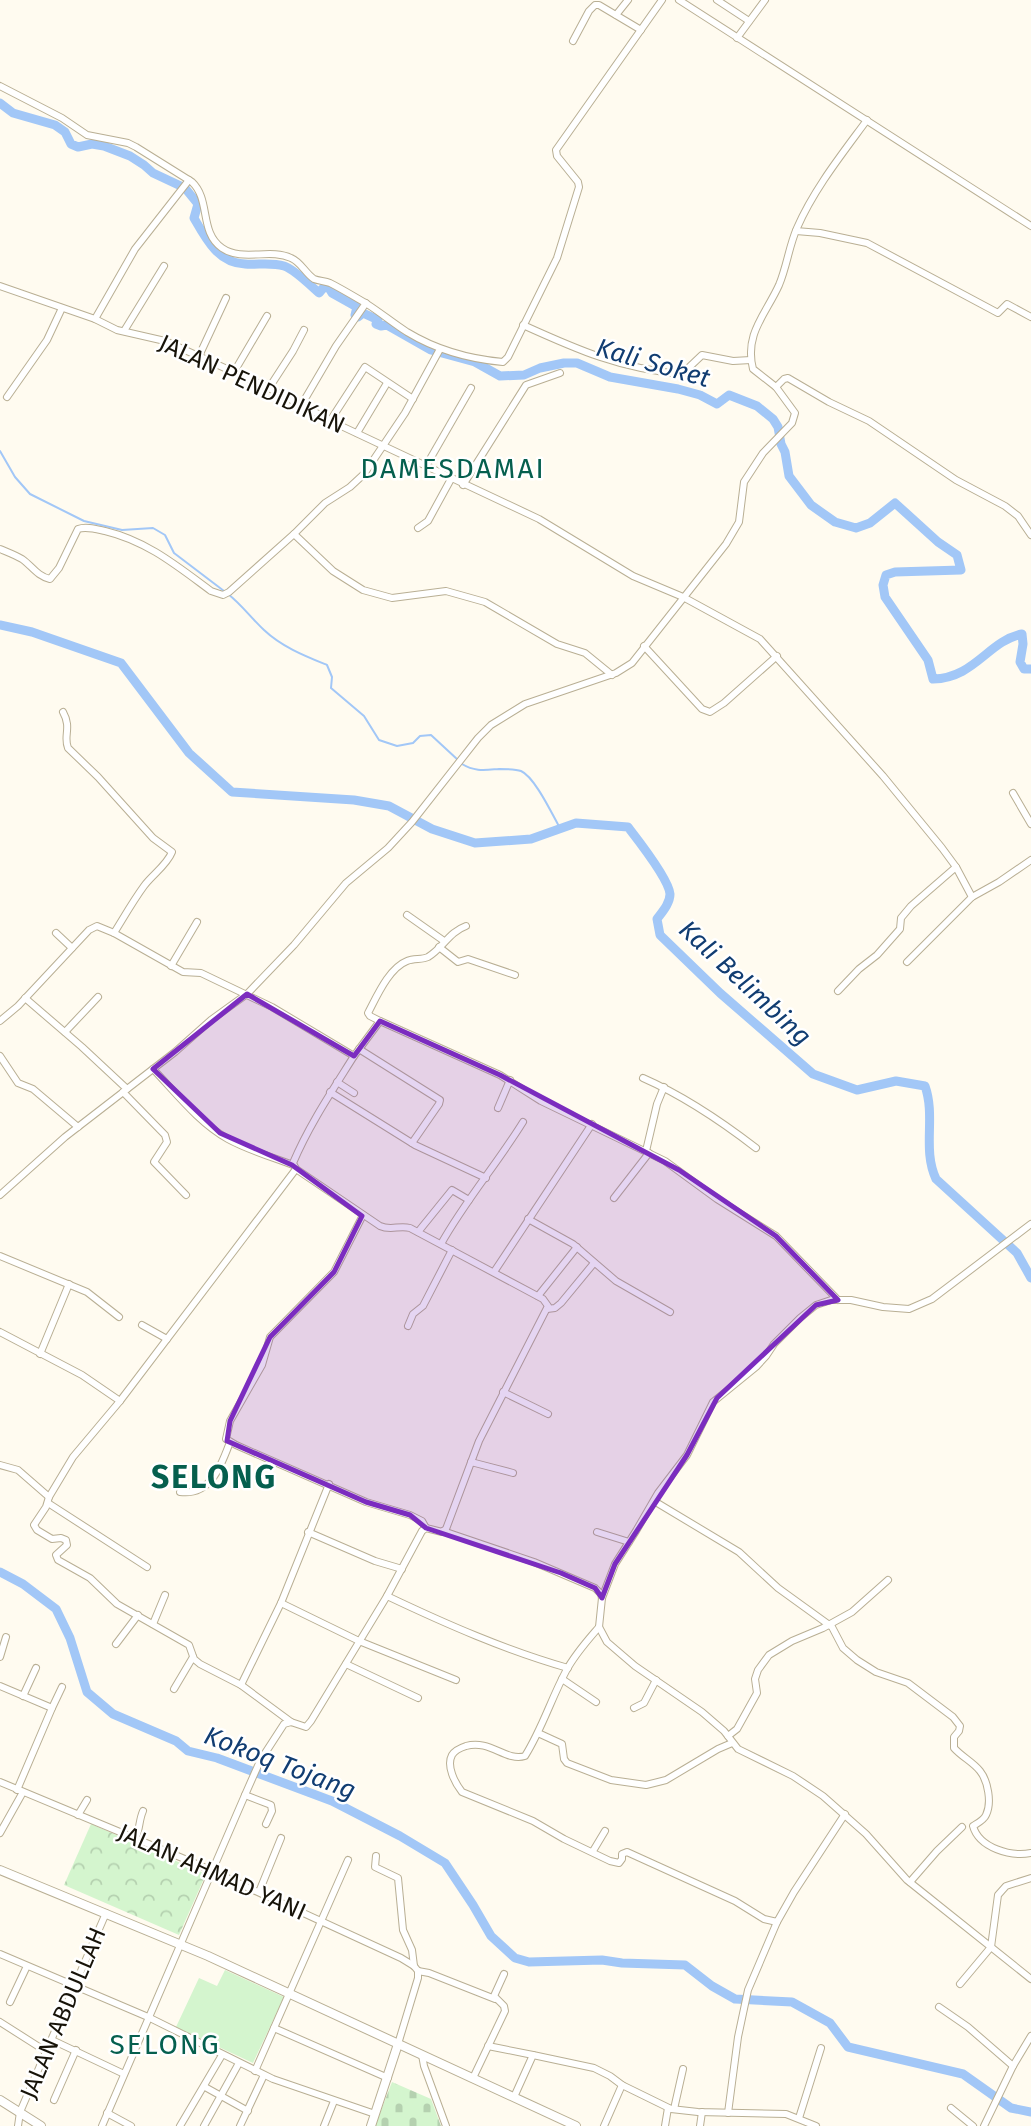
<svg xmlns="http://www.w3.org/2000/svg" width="1031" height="2126" font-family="'Fira Sans',sans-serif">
<defs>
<pattern id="cemetery-stones" width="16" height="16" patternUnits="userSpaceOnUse" patternTransform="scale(1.75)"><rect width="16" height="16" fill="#d4f5ce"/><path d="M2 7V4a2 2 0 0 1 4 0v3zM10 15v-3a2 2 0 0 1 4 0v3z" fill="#b5d1b0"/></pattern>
<pattern id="park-crowns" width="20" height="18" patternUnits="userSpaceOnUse" patternTransform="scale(1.75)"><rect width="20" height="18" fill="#d4f5ce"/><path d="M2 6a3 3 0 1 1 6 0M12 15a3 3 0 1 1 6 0" fill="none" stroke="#b5d1b0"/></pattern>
</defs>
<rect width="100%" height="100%" fill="#fffbf0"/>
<polygon fill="url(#cemetery-stones)" points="392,2082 431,2099 441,2126 375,2126"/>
<polygon fill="url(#park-crowns)" points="91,1824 206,1874 179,1935 64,1885"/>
<polygon fill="#d4f5ce" points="225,1970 284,1997 253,2063 176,2027 199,1978 217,1986"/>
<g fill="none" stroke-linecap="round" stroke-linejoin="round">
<g stroke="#a2c7f7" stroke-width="2">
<polyline points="0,451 15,477 30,494 84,521 122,530 153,528 165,535 174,553 224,591"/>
<path d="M228,594c14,11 23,24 36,36 18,17 41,26 63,35l5,12 -1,11 33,28 15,24 18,6 16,-3 7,-7 11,-1 27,25"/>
<path d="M462,764c13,8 23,6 37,5 6,0 17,0 22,2 14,6 32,45 40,59"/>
</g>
<g stroke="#a2c7f7" stroke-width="9">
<path d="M0,103l13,10 42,12 10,7 6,12 7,3 14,-3 12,2 26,10 14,9 9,8 32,15 13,16 -4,14c12,21 24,45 51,46 13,1 26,-2 39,2 10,3 26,19 35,27l5,-6 5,1 3,5 25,14 -2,8 3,2 5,-4 15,7 -2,4 5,2 6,-1 44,25 44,12 25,14 24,-1 16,-7 24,-5h13l33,14 68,12 22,6 17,9 12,-9 28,11 16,13 5,8 3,17 4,8 4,24 22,29 24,17 21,6 14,-5 25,-20 43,39 19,13 4,15 -66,2 -9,3 -3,10 2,12 43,63 5,19c42,-1 55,-38 89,-45l1,10 -3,18 4,7h7"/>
<path d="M0,625l32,7 89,31 68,90 43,39 122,8 35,6 43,23 43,14 56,-4 45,-16 52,4c10,13 41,52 42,67 0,9 -7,17 -13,25l3,16 60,58 93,81 44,16 39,-9 29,5c11,31 -3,63 11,93l81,74 14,25"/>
<polyline points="0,1572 23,1584 56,1609 70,1638 87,1692 113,1714 176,1741 188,1751 217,1758 332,1801 400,1836 445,1863 473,1905 491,1936 515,1958 529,1962 602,1960 622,1963 685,1965 712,1986 735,1999 792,2002 830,2023 848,2047 963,2074 1011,2108 1031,2112"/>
</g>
<defs>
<g id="minor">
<polyline points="679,0 1031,226"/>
<polyline points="717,0 749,21"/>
<polyline points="616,15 628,0"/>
<polyline points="737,38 765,0"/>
<polyline points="573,41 589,11 595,5 599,5 641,30"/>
<path d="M0,86l62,32 25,17 41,8 8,4 56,35c19,18 7,50 30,66 20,14 48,0 69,10 10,4 14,15 23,21 5,2 11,2 16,4 12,6 25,14 37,21 14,9 26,19 40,28 28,17 62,27 96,30l5,-5 49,-99 22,-71 -1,-5 -21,-26 -1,-6 106,-150"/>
<polyline points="796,231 820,233 867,243 998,313 1007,304 1031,317"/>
<polyline points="0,286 95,319 117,330 165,341 269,388 337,424 539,519 633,576 683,597 760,639 883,776 942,848 956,867 972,897"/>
<polyline points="95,319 135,249 189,180"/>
<path d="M523,325c55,25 98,44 159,49l20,-19 31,6 18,-1"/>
<polyline points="124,331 164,266"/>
<polyline points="199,356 226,298"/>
<polyline points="234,372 267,316"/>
<polyline points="776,387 784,379 788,378 829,402 869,421 956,480 1005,506 1018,516 1031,535"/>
<polyline points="269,388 293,351 304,330"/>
<polyline points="7,397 47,340 62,308"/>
<polyline points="302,404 336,346 366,303"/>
<polyline points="330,421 365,367 413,399"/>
<polyline points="357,433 387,383"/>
<polyline points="426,466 471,388"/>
<polyline points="463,485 526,385 560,373"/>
<polyline points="418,528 428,521 451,479"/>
<polyline points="294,534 325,503 350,487 364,474 405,413 440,349"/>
<path d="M0,549c7,3 15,6 22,10 10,7 15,17 28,20l9,-11 19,-39c8,-3 18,0 27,2 42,10 72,35 106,60l12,4 6,-3 65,-58 39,37 30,19 29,8 54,-7 39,11 72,42 28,9 27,22"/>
<polyline points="644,646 702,709 710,712 724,703 777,656"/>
<path d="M63,712c9,16 0,24 5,36l30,29 55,61 19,14c-5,13 -20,23 -28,34 -11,15 -20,31 -30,47"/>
<polyline points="1013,793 1031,824"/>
<polyline points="407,915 444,941"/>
<polyline points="56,933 72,948"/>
<polyline points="439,947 458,962 468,959 515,975"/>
<polyline points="907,962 972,897 999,882 1031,860"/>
<polyline points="171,966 197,922"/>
<polyline points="838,991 859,969 877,955 900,929 901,918 911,906 956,867"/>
<polyline points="25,998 82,1047 127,1089"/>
<path d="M0,1021l18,-15 71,-76 8,-4 17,7 69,39 18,1 71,34 82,49c-22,35 -45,69 -61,107l3,6 84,57c11,5 19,-1 30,2l133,71 5,7 -69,135 -33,88 -4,3 -16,-4 -4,3 -35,65 -76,125 -5,6 -15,-5 -7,2 -24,37 -15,34 -143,331"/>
<path d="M380,1021l-10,-5 -2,-3c9,-17 21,-45 39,-52 7,-3 15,-1 21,-4 15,-9 21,-25 38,-31"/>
<polyline points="65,1032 98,997"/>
<polyline points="359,1049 440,1100 439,1104 412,1143"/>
<polyline points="0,1056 18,1083 33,1089 78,1127"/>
<polyline points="354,1056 380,1021 500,1075 541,1101 665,1161 717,1199 776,1236 838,1300"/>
<path d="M153,1069c23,24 46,54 75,70 20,11 44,18 65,26"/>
<path d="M643,1078c41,18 78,43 113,70"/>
<polyline points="337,1082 354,1093"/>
<polyline points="123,1092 165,1135 167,1142 154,1162 186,1195"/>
<polyline points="330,1092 415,1145 486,1178"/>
<polyline points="498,1108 510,1080"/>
<polyline points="646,1151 657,1104 664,1087"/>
<path d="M0,1195l65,-58 110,-85 36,-32 36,-26 47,-49 52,-62 42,-35 24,-26 66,-84 13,-13 34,-21 91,-31 16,-10 94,-119 13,-22 5,-40 19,-29 29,-30 3,-10 -19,-26 -23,-18c-9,-35 13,-55 26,-84 8,-19 10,-39 18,-57 17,-39 45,-74 70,-108"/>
<polyline points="614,1198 649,1153"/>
<polyline points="363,1215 334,1272 270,1337 262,1365 230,1421 226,1439 236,1445 366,1502 410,1515 422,1521 426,1528"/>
<polyline points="528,1219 573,1244 616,1281 670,1312"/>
<polyline points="418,1232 452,1190 469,1200"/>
<path d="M441,1244c24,-43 56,-80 82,-122"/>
<polyline points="0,1256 87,1292 119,1317"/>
<polyline points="494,1272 592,1124"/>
<polyline points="538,1296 577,1247"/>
<polyline points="547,1309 555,1308 561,1303 594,1263"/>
<polyline points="142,1325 167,1339"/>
<polyline points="408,1326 413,1314 423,1306 452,1250"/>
<polyline points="0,1332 82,1375 120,1401"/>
<polyline points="40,1354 69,1284"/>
<polyline points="503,1392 548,1414"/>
<polyline points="471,1462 513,1473"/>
<polyline points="0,1465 18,1470 49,1497 73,1457 120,1401 296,1169"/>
<path d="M180,1492c31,4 41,-26 50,-50"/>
<polyline points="49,1497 46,1507 34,1525 37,1530 52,1539 61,1538 66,1540 67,1545 56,1555 58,1560 90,1578 117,1604 189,1645 194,1659 200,1664 241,1685 291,1722"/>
<path d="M654,1501l85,51 39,36 54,39 11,21 14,12 19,12 32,11 45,34 7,9 -1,5 -5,6v11c8,9 19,14 26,23 8,10 12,32 6,44 -2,5 -8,8 -13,11 6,22 38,31 58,27"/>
<polyline points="48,1503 147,1567"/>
<polyline points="443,1531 534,1562 595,1588 601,1594 602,1598 599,1627 607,1642 635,1666 702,1712 724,1731 738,1749 793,1776 823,1796 866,1834 907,1880 1031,1979"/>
<polyline points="308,1532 375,1561 402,1569"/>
<polyline points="597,1532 629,1542"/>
<path d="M387,1596c59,28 118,54 181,72"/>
<polyline points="602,1598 615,1564 636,1531 658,1493 687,1455 713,1402 756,1367 766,1356 774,1344 800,1318 816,1305 831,1300 851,1300 883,1307 909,1309 932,1299 1031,1224"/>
<polyline points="281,1603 359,1641 456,1680"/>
<polyline points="153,1624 165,1595"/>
<path d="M599,1627c-12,14 -24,27 -33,44 -15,28 -24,58 -41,85 -19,6 -35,-17 -59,-10 -6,2 -11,4 -14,9 -6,11 3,28 10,37l71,29 31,18 46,22 9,2 3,-4v-5l5,-2 108,49 29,18 13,3 17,-30 51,-78"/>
<polyline points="116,1644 138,1615"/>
<polyline points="0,1657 6,1637"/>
<polyline points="346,1664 418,1698"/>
<polyline points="562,1679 596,1702"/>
<polyline points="241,1685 281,1603 329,1484"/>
<polyline points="0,1686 52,1708 17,1790"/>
<polyline points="174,1689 193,1657"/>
<polyline points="23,1696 36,1668"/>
<polyline points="52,1708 62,1687"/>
<polyline points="634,1708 644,1703 656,1680"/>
<polyline points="538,1733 562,1744 564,1759 567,1763 611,1780 646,1785 666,1780 718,1749 732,1743"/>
<polyline points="728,1736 737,1729 757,1693 755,1679 758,1670 769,1655 792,1641 823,1628 852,1612 888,1580"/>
<polyline points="0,1782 199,1865 401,1958 414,1966 418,1971"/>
<polyline points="245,1795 271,1805 272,1811 266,1824"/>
<polyline points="78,1815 87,1800"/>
<polyline points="0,1833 23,1792"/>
<path d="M136,1837c4,-9 3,-17 7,-26"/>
<polyline points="593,1851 605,1831"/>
<polyline points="376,1856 375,1867 398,1878 403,1930 412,1950 414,1966"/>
<polyline points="910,1882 937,1851 962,1827"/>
<polyline points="259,1892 281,1838"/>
<polyline points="0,1954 148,2017 273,2079 375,2114"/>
<polyline points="418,1971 429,1973 495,1999"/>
<polyline points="960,1984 991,1947 998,1895 1006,1886 1031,1878"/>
<polyline points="10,2002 27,1966"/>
<polyline points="939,2007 968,2027 1013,2066"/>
<polyline points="0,2022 47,2052"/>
<polyline points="274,2028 388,2078"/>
<polyline points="52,2040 124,2074"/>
<polyline points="398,2044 418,1978 418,1971"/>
<polyline points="488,2046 533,2055"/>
<polyline points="422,2055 424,2066 446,2126"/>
<polyline points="255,2071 348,1860"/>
<polyline points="473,2078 505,2011 504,2006 494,1996 504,1974"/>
<polyline points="205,2087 248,2111"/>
<polyline points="514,2097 533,2055 594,2068 610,2076 622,2085 671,2109 698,2112 786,2114 816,2126"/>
<polyline points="54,2100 76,2050"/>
<polyline points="951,2108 973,2126"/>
<polyline points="674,2109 683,2069"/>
<polyline points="107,2113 131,2126"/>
<polyline points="728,2113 738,2037 748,1990 777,1922"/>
<polyline points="799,2118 821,2048"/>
<polyline points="18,2126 20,2112 106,1913"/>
<polyline points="180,2126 222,2055"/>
<polyline points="204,2126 239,2063"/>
<polyline points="240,2126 264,2075"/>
<polyline points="324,2126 334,2101"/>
<polyline points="604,2126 622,2085"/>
<polyline points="665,2126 668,2108"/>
<polyline points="700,2126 702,2112"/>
<polyline points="984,2126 1013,2066 1031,2036"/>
</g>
<g id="major">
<polyline points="0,1870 208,1956 576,2126"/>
<polyline points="0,2100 41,2126"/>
<polyline points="371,2126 398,2044"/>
</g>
</defs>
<use href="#minor" stroke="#b9af94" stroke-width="8"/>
<use href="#major" stroke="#b9af94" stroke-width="10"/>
<use href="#minor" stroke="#fff" stroke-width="6"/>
<use href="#major" stroke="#fff" stroke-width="8"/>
</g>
<path fill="#7b2cbf" fill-opacity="0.2" stroke="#7b2cbf" stroke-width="5" stroke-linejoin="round" d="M247,994l107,62 26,-35 120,54 179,95 97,66 62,64 -22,5 -99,93 -30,57 -72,109 -13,34 -7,-10 -34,-15 -135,-45 -16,-13 -44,-13 -139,-61 3,-20 40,-84 64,-65 28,-56 -70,-51 -72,-32 -67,-64z"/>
<g text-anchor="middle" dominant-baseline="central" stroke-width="5" stroke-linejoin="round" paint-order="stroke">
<g font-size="24" fill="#171309" stroke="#fff">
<text transform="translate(252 384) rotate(25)">JALAN PENDIDIKAN</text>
<text transform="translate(212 1872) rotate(24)">JALAN AHMAD YANI</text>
<text transform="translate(63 2013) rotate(-67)">JALAN ABDULLAH</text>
</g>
<g font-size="26" font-style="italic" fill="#113d72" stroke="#fff">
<text transform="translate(653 363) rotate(16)">Kali Soket</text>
<text transform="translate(745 983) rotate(43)">Kali Belimbing</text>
<text transform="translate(280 1763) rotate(21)">Kokoq Tojang</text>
</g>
<g font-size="28" letter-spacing="2" fill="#055f4e" stroke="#fff">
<text x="453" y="468">DAMESDAMAI</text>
<text x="165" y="2044">SELONG</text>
</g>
<g font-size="32" font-weight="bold" letter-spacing="2" fill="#055f4e" stroke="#fff">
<text x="214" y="1477">SELONG</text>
</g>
</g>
</svg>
